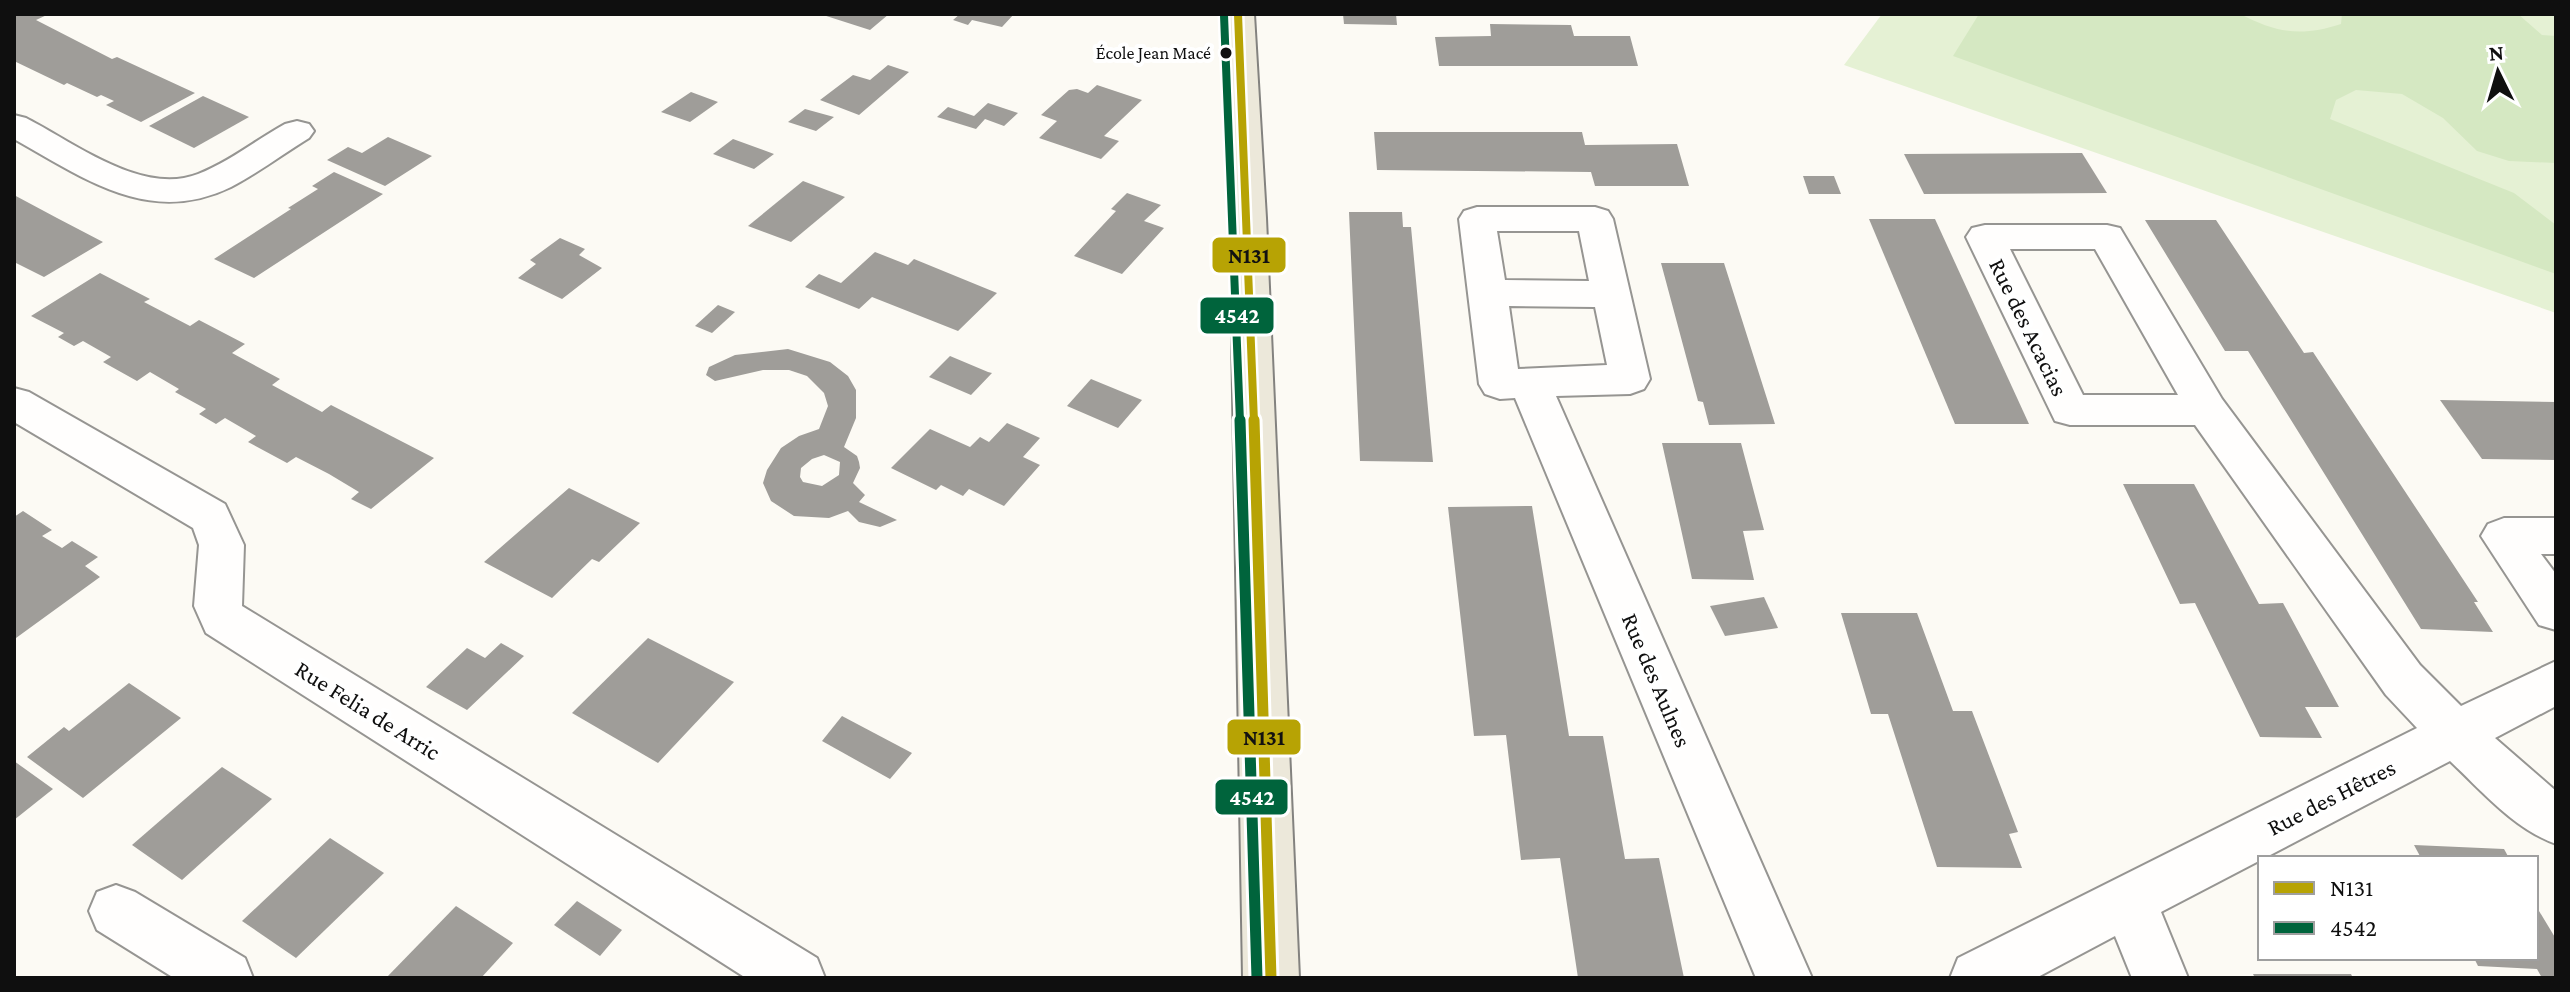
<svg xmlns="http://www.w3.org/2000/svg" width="2570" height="992" font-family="'Crimson Pro',serif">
<rect width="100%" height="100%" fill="#fcfaf4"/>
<polygon fill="#e5f1d4" points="1882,14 2556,14 2556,313 1844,65"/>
<path fill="#d5e8c2" d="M1979,14h261c37,19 61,23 101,10l1,-10h176l24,21 14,1v127l-47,-2 -32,-10 -34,-33 -41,-24 -46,-4 -20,10 -6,19 184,74 42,32v49l-603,-218z"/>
<g fill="#9f9d99" fill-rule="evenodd">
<polygon points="14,14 49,14 36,20 112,59 117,57 195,93 141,122 106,105 114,101 101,95 97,97 67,83 64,85 14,61"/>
<polygon points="820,14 889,14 870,30"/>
<polygon points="960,14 1014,14 1002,27 972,20 968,25 953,20"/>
<polygon points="1343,14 1396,14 1397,25 1344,24"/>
<polygon points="1490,24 1571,25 1574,36 1630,36 1638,66 1439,66 1435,37 1491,36"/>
<polygon points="888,65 909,72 859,115 820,100 853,75 870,80"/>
<polygon points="1097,85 1142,100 1104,136 1119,141 1101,159 1039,138 1057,121 1041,115 1069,90 1077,89 1088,93"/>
<polygon points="691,92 718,102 690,122 661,112"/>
<polygon points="203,96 249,117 194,148 149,126"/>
<polygon points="988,103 1018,113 1004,126 985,119 976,129 937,117 948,107 974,116"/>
<polygon points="805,109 834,117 816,131 788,122"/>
<polygon points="1374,132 1582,132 1585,145 1677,144 1689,186 1595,186 1591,172 1377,170"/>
<polygon points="388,137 432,156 385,186 327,160 348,147 362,153"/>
<polygon points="733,139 755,147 774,154 754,169 713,154"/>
<polygon points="2082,153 2107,193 1924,194 1904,154"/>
<polygon points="334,172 383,194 254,278 214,259 291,209 288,208 318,189 312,186"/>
<polygon points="1803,176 1834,176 1841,194 1809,194"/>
<polygon points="803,181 845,197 791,242 748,226"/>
<polygon points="1127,193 1161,205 1144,221 1164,228 1122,274 1074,256 1116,211 1111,209"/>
<polygon points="14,195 57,218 103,242 44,277 14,262"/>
<polygon points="1349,212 1402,212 1403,227 1411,227 1433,462 1360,461"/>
<polygon points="1869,219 1935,219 2029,424 1955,424"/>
<polygon points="2145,220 2216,220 2304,353 2313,352 2478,602 2474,602 2493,632 2421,629 2248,351 2225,351"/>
<polygon points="560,238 585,249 579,255 602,268 562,299 518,278 536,264 530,260"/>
<polygon points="875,252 908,265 914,259 997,293 958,331 872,297 859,309 805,287 819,274 841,283"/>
<polygon points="1661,263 1724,263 1775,424 1709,425 1703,402 1698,401"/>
<polygon points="100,273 150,299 144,302 190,326 199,320 245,344 232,353 280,379 272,385 322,412 331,405 434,458 371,509 351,499 359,492 329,474 296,457 287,463 248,442 256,436 225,418 216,424 199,414 206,409 175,392 179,389 150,372 137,381 103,362 111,357 83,341 74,346 58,337 64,333 31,316"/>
<polygon points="718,305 735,312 712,333 695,326"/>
<path d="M788,349l42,13 18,14 8,14v28l-12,29 13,9 2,6 1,6 -7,15 12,12 -6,7 38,18 -17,7 -21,-5 -11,-11 -19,7 -35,-2 -23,-15 -8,-18 4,-13 14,-22 18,-12 20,-7 9,-23 -4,-13 -17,-17 -18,-6h-26l-48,11 -9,-6 3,-8 26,-12zM824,455l16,7 -1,13 -17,11 -19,-4 -3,-5 1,-9 11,-9z"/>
<polygon points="950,356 988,372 992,373 971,395 929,377"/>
<polygon points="1091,379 1142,400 1118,428 1067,406"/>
<polygon points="2440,400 2556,402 2556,460 2482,459"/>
<polygon points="1007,423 1040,438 1023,457 1040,465 1004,506 969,489 963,496 941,485 936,490 891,468 930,429 970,447 980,437 989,442"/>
<polygon points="1662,443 1741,443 1764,530 1743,531 1754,580 1692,579"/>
<polygon points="2123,484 2194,484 2259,604 2283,603 2339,707 2305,707 2322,738 2260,737 2195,603 2180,604"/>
<polygon points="569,488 640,523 599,562 592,559 552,598 484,562"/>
<polygon points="1532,506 1569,736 1603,736 1625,859 1659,858 1684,978 1578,978 1560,858 1521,860 1506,735 1474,736 1448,507"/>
<polygon points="23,511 52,530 42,536 62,548 72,541 98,557 85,566 100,577 16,638 14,517"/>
<polygon points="1764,597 1778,628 1725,636 1710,606"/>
<polygon points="1841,613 1917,613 1953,711 1972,711 2018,832 2009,834 2022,868 1937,867 1888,714 1871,714"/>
<polygon points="648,638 734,682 658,763 572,713"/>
<polygon points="501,643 524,656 467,710 426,687 467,648 485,658"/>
<polygon points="129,683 181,718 83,798 27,757 64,727 69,731"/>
<polygon points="842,716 912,753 890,779 822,741"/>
<polygon points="14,761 53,789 14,820"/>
<polygon points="222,767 272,799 182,880 132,845"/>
<polygon points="330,838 384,873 296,958 242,921"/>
<polygon points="2414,845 2504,849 2509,858 2421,858"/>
<polygon points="577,901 622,930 600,956 554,925"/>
<polygon points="456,906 513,943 481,978 386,978"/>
<polygon points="2536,906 2556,939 2556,978 2542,978 2537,969 2478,966 2474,958 2536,958"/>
<polygon points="2253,974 2351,974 2353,978 2255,978"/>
</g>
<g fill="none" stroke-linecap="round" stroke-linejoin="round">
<defs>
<g id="minor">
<path d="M14,115l12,3c49,25 116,78 172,56 31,-12 58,-34 87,-50l12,-3 12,3 5,7 -5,7c-26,16 -51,35 -78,49 -82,40 -147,-9 -217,-48z"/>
<path d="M1477,207h118l13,4 5,8 37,160 -6,10 -14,5 -74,2 256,582h-56l-241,-580 -15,1 -15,-5 -6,-10 -20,-165 5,-8zM1497,231h82l10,50 -84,-1zM1509,306l86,1 12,58 -89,4z"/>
<path d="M1985,225h122l13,3 102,171 198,266 41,41 95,-45v45l-61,32 61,53v53c-43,-16 -73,-52 -106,-83l-289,151 27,66h-56l-17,-42 -79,42h-86l8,-20 459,-230 -31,-33 -191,-270h-125l-15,-4 -89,-184 6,-9zM2010,249h85l83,146h-95z"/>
<polygon points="14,388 29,392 225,504 244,545 242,606 817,958 825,978 746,978 206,633 194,606 199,545 193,528 14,422"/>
<polygon points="2504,518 2556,518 2556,554 2541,554 2556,574 2556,630 2539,625 2481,536 2488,524"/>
<polygon points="116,885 135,892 245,958 253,978 174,978 97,930 89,911 97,892"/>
</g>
<polygon id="major" points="1222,14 1254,14 1266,218 1299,978 1243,978 1230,218"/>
</defs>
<use href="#minor" stroke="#969592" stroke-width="4"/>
<use href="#major" stroke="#83827f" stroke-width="4"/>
<use href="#minor" fill="#fffefd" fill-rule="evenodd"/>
<use href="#major" fill="#ece8da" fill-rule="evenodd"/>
<defs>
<polyline id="bus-1-far1" points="1238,14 1254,422"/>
<polyline id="bus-1" points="1254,420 1271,978"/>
<polyline id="bus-2-far1" points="1224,15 1240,422"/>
<polyline id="bus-2" points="1240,420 1257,978"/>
</defs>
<use href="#bus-1-far1" stroke="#fff" stroke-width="13"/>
<use href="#bus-1" stroke="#fff" stroke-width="17"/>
<use href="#bus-2-far1" stroke="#fff" stroke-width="13"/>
<use href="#bus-2" stroke="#fff" stroke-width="17"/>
<use href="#bus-1-far1" stroke="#b7a304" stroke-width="8"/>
<use href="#bus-1" stroke="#b7a304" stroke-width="11"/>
<use href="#bus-2-far1" stroke="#00643c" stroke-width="8"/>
<use href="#bus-2" stroke="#00643c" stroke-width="11"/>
</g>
<circle fill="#0f0f0f" stroke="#fff" stroke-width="3" cx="1226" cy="53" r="7"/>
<g text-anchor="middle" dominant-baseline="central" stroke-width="8" stroke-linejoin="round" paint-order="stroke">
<g font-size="18" fill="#0f0f0f" stroke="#fff" text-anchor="end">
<text x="1211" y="53">École Jean Macé</text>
</g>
<g font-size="24" fill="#0f0f0f" stroke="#fff">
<text transform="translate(2029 327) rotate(64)">Rue des Acacias</text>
<text transform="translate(1657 680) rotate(67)">Rue des Aulnes</text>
<text transform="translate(368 710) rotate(32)">Rue Felia de Arric</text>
<text transform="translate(2331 797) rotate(-27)">Rue des Hêtres</text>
</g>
</g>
<g stroke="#fff" stroke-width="3">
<rect x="1211" y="236" width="76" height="38" rx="8" fill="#b7a304"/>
<rect x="1199" y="296" width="76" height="39" rx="8" fill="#00643c"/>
<rect x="1226" y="718" width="76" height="38" rx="8" fill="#b7a304"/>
<rect x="1214" y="778" width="75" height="38" rx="8" fill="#00643c"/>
</g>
<g font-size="22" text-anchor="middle" font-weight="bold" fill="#fff">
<text x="1237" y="323">4542</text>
<text x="1252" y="805">4542</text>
</g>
<g font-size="22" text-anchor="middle" font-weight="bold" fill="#111">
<text x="1249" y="263">N131</text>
<text x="1264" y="745">N131</text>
</g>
<rect width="2570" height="992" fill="none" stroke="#0f0f0f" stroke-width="32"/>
<rect x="2258" y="856" width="280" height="104" fill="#ffffff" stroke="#9f9f9f" stroke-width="2"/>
<rect x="2274" y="882" width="40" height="12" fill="#b7a304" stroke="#9f9f9f" stroke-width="2"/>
<text x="2330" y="896" font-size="24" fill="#0f0f0f">N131</text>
<rect x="2274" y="922" width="40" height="12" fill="#00643c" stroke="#9f9f9f" stroke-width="2"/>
<text x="2330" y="936" font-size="24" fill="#0f0f0f">4542</text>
<g transform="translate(2498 72) rotate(355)" stroke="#ffffff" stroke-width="6" paint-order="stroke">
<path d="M0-6L14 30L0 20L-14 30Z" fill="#0f0f0f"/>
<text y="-12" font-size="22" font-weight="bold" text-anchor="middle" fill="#0f0f0f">N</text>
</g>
</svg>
